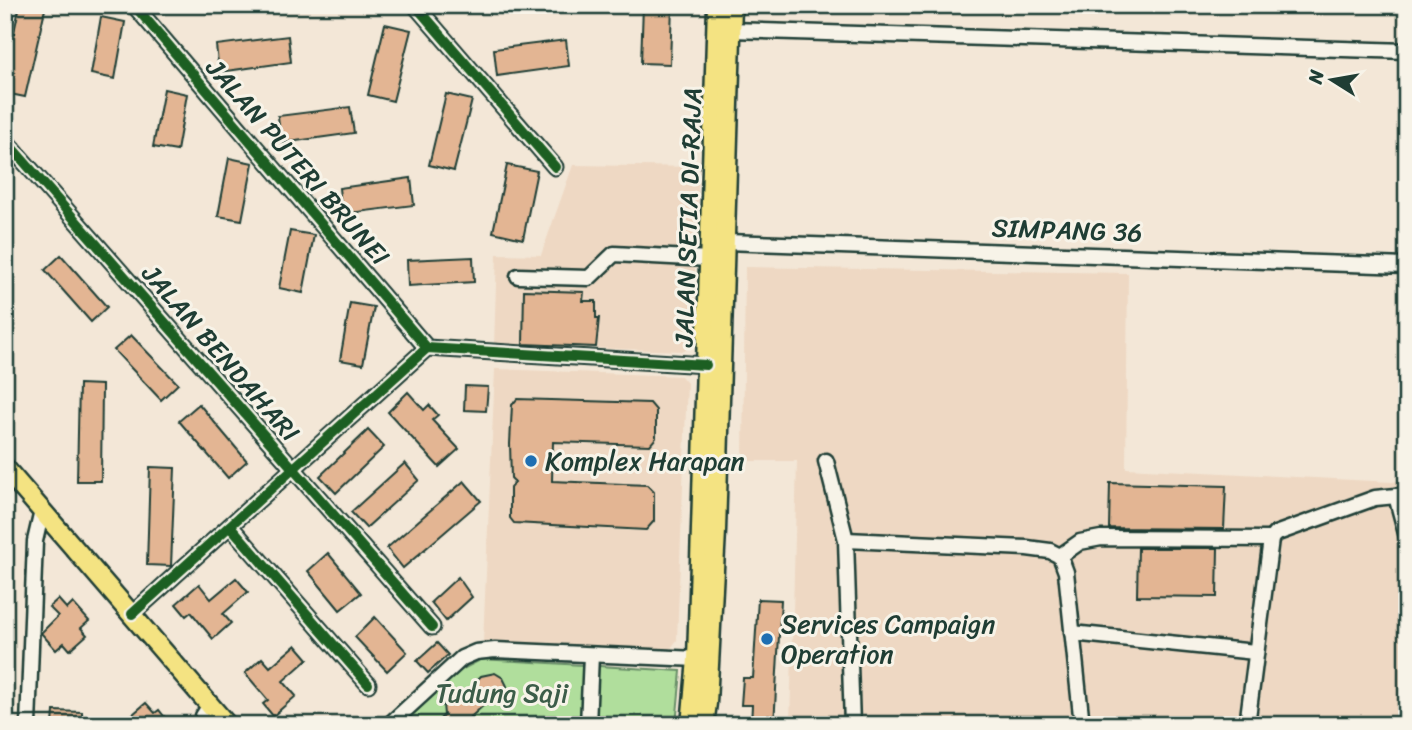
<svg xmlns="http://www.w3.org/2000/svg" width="1412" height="730" font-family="Sriracha,sans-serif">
<rect width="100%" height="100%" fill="#f3e7d7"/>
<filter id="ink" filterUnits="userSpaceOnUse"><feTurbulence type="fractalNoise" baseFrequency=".0143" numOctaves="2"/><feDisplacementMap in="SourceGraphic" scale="14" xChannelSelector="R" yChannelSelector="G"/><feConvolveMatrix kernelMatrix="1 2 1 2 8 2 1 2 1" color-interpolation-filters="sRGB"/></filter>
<g filter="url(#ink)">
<g fill="#eed8c3">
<polygon points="573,165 699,167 692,342 689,348 684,351 494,345 497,254 541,255"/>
<polygon points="745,267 1128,273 1126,468 1392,482 1407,479 1407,725 790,725 797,461 743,461"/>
<polygon points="495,369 681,376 687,383 677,640 669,651 483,642"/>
</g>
<polygon fill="#b0de9c" stroke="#688e68" stroke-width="2" points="482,659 681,671 676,725 400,725 457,672"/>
<g fill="#e3b593" stroke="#1f3d34" stroke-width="2">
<polygon points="20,5 46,5 25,97 5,93 5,72"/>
<polygon points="643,5 672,5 670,64 641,63"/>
<polygon points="101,17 125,22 115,79 91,74"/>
<polygon points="385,24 411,30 393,101 368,95"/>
<polygon points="288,36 291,62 219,72 216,45"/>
<polygon points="566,40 569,66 497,76 494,49"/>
<polygon points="164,89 187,94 177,151 153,147"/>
<polygon points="446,94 472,100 454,171 429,165"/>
<polygon points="350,107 354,133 281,143 278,116"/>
<polygon points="229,158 253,163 242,220 218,216"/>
<polygon points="507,165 537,171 523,239 493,232"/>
<polygon points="411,178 414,205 342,214 339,188"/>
<polygon points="290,231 314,235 303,293 279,288"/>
<polygon points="61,255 107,307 91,322 45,270"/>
<polygon points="473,257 474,282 408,286 407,260"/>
<polygon points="524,290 584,292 583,301 596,301 596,318 599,318 596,347 523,344"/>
<polygon points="350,303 374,307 363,364 340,360"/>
<polygon points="131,335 178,384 161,400 114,350"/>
<polygon points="79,384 102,385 101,481 77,481"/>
<polygon points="465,386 488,387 486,411 464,410"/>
<polygon points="408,392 424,410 429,405 438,415 432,420 459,449 439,467 388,412"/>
<polygon points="517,399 650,403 656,410 656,438 650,445 553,442 552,481 647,485 654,492 654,521 646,530 514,523 510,518 510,488 515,482 511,478 510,444 512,405"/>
<polygon points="199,404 247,461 228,478 179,421"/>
<polygon points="368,430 384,447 336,493 320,476"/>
<polygon points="405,463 419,480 366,528 351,512"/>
<polygon points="150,467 175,468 171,566 147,565"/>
<polygon points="464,481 481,501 403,568 387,548"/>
<polygon points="1110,483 1226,486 1224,529 1109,528"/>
<polygon points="1138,548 1218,548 1217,597 1137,596"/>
<polygon points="328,553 361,593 340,610 308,571"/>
<polygon points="458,577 472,597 446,621 431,602"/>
<polygon points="236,578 248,592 223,614 231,623 213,639 191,612 186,616 176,604 199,584 211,599"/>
<polygon points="58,599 67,609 73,603 89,621 81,628 87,635 70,650 64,643 56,650 41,633 58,616 49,607"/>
<polygon points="758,599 781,600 774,725 751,725 752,705 741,705 743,678 753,678"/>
<polygon points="375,617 407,652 387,671 355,637"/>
<polygon points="437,643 448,655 428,673 417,661"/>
<polygon points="296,645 308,659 283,681 296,696 273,716 263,704 268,700 245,673 262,658 270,667"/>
<polygon points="495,673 503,678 507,686 504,698 499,704 485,704 462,725 434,725 444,715 443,704 447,701 458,703 474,690 475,682 481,676"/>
<polygon points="146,703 155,713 159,710 167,720 164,725 120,725"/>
<polygon points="54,711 82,712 82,725 53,725"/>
</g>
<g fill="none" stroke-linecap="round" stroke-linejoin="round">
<defs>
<g id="minor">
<polyline points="134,5 427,348"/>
<polyline points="415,5 555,167"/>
<polyline points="731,30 1407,51"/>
<polyline points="5,140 432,627"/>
<polyline points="726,242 1407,266"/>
<polyline points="518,276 589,278 614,254 709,259"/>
<polyline points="826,461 846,540 852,725"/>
<polyline points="1396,496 1407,537"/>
<polyline points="230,526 368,684"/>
<polyline points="846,540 1027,548 1050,551 1060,556 1066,572 1082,725"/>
<polyline points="1060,556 1080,542 1101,538 1271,539"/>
<polyline points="132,614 427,348 706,365"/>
<polyline points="1072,633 1255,652"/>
<polyline points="28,725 35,541 42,511"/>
<polyline points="202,725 203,716 210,705"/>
<polyline points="389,725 462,658 476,652 495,650 697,659"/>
<polyline points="588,725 591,655"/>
<polyline points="1247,725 1271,539 1275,534 1375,498 1407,495"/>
</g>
<g id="major">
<polyline points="5,468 227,725"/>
<polyline points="691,725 697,659 717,5"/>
<polyline points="704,725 707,703 716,531 732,5"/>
</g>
</defs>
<use href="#minor" stroke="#1f3d34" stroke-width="19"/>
<use href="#major" stroke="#1f3d34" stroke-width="23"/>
<use href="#minor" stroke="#f7f3e8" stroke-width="14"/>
<use href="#major" stroke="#f4e382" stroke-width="18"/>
<defs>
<g id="cycleway">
<polyline points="134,5 427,348"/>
<polyline points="415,5 555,167"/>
<polyline points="5,140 432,627"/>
<polyline points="230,526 368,684"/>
<polyline points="132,614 427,348 706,365"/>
</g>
</defs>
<use href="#cycleway" stroke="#f7f3e8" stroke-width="15"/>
<use href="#cycleway" stroke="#1b5e20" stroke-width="10"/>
</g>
</g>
<g fill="#1f6fb2" stroke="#f7f3e8" stroke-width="2.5">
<circle cx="531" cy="461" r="7"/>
<circle cx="767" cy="639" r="7"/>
</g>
<g text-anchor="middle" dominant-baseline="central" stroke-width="6" stroke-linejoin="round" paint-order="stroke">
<g font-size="26" fill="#1f3d34" stroke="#f7f3e8">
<text transform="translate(298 162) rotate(49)">JALAN PUTERI BRUNEI</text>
<text transform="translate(688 217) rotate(-88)">JALAN SETIA DI-RAJA</text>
<text transform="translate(1067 230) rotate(2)">SIMPANG 36</text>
<text transform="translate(221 353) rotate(49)">JALAN BENDAHARI</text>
</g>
<g font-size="26" fill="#1f3d34" stroke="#f7f3e8" text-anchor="start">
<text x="545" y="461">Komplex Harapan</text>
<text x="781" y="624">Services Campaign<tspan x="781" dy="30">Operation</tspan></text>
</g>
<g font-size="26" fill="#3c5d49" stroke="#f7f3e8">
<text x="502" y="693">Tudung Saji</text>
</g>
</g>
<rect width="1412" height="730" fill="none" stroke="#f7f3e8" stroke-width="28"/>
<rect x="14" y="14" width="1384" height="702" fill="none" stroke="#1f3d34" stroke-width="2.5" filter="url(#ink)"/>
<g transform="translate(1332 80) rotate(281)" stroke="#f7f3e8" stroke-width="5" paint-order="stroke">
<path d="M0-5L12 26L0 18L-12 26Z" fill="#1f3d34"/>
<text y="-10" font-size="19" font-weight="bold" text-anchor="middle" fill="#1f3d34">N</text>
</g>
</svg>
